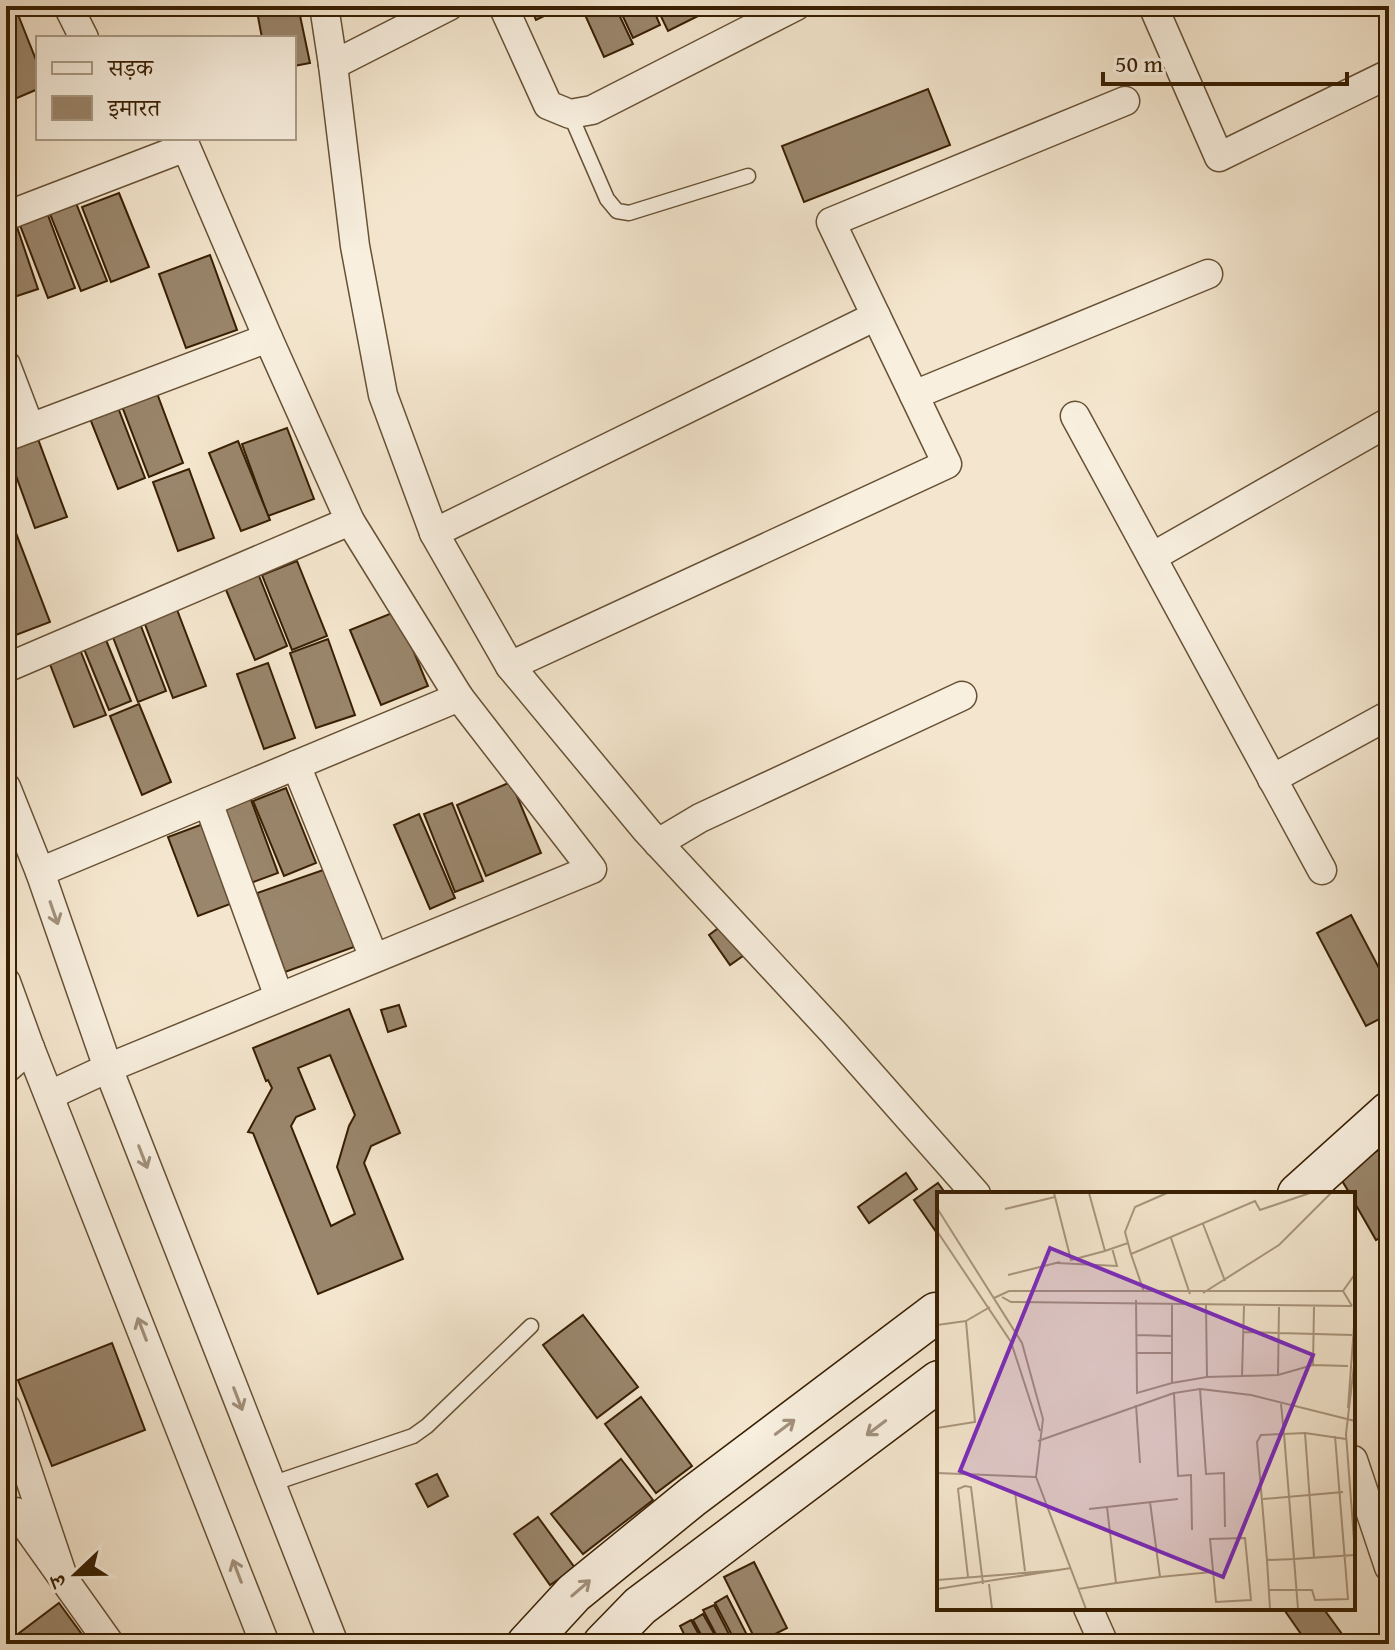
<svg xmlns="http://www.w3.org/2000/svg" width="1395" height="1650" font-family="'Gentium Book Plus','Noto Serif Devanagari',serif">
<rect width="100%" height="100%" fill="#f4e6ce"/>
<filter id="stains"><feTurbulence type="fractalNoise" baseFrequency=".0025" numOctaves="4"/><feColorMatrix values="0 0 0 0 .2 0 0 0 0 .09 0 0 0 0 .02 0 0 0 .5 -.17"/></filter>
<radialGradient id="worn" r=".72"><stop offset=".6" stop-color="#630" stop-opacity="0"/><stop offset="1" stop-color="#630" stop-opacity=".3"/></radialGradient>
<g fill="#9a866c" stroke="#381f02" stroke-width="2" fill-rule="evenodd">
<polygon points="256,6 298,6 310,63 294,66 294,38 262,38"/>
<polygon points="530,6 565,6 536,20"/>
<polygon points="581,6 615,6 633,44 604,57"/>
<polygon points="618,6 652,6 660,25 633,38"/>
<polygon points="656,6 695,6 700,15 668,31"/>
<polygon points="15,7 38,65 38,89 10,101 6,92 6,10"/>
<polygon points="928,89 950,145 804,202 782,146"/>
<polygon points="119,193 149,267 111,282 82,207"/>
<polygon points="74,198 107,281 81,291 48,209"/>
<polygon points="46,210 75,288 48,298 18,220"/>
<polygon points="17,227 38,289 11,298 6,282 6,231"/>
<polygon points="210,255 237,330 186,348 159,274"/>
<polygon points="155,388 183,463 149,477 120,401"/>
<polygon points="117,405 145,478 118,489 89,416"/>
<polygon points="287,428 314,499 268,516 242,444"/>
<polygon points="38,439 67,517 35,528 7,451"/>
<polygon points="238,441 270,520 241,531 209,453"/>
<polygon points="189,469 214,538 178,551 153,482"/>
<polygon points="6,507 50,622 8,638 6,633"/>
<polygon points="297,561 327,636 292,650 262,575"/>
<polygon points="257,571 287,646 255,660 224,585"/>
<polygon points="176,607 206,686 173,698 143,619"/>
<polygon points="397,611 428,686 381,705 350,630"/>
<polygon points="139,621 166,691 138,702 111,632"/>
<polygon points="328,639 355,715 316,728 290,653"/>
<polygon points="106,640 131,701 109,710 84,649"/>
<polygon points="79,647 106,715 74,727 48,659"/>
<polygon points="268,663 295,738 264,749 237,674"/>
<polygon points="139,704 171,782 142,795 110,716"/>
<polygon points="511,782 541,853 486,876 457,805"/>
<polygon points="286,788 316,863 284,876 253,801"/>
<polygon points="250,797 278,873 248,884 220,808"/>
<polygon points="452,803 483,881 455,892 424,814"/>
<polygon points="419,814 455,898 430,909 394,825"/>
<polygon points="203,824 233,903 198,916 168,837"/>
<polygon points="326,869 354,947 285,972 257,893"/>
<polygon points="1351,915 1389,987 1389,1014 1366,1026 1317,933"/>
<polygon points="728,921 750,951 730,965 709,935"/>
<polygon points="399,1005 406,1026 388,1032 381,1010"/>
<path d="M349,1009l51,124 -29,13 -7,17 39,96 -85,35 -65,-161 -5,-1 24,-44 -4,-8 -2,1 -13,-33zM330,1055l25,60 -6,11 -12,41 18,47 -24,12 -40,-100 5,-9 19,-8 -17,-41z"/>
<polygon points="1389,1144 1389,1232 1376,1240 1353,1200 1353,1194 1350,1194 1338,1174"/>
<polygon points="906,1173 917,1189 869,1223 858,1207"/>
<polygon points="938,1183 946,1194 939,1194 939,1236 914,1200"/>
<polygon points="583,1315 638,1387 597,1418 543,1345"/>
<polygon points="112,1343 145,1430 52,1466 18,1380"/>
<polygon points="641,1397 692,1466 656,1493 605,1424"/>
<polygon points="621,1459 653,1500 583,1554 551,1514"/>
<polygon points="437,1474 448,1496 428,1507 416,1484"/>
<polygon points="538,1517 575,1568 550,1585 514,1534"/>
<polygon points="754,1562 787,1628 757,1643 724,1577"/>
<polygon points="727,1596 747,1635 735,1641 715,1603"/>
<polygon points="59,1603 89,1644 6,1644 6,1643"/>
<polygon points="714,1605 732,1640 724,1644 721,1644 703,1610"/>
<polygon points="1289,1608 1323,1608 1342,1634 1328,1644 1308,1644 1285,1611"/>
<polygon points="703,1614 720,1644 706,1644 693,1620"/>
<polygon points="691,1620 704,1644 689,1644 680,1626"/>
</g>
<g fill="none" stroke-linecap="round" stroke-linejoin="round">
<defs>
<g id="lane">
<polyline points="570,114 607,199 617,211 629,213 748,176"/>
<polyline points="271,1484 413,1436 427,1426 531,1326"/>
</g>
<g id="street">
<polyline points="68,6 84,38"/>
<polyline points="324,6 333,65 355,246 383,395 434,533 876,316 831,222 1125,101"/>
<polyline points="503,6 548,105 570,114 592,110 796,6"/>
<polyline points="1153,6 1219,157 1389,74"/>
<polyline points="333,65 449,6"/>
<polyline points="6,216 186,147 268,338"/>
<polyline points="876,316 914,395"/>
<polyline points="6,365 30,428"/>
<polyline points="1075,416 1322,870"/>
<polyline points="6,437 268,338 350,521 6,668"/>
<polyline points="350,521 459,697"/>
<polyline points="434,533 510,666 947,464 914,395 1208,274"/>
<polyline points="1152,557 1389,422"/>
<polyline points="510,666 647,831 834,1033 976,1194"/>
<polyline points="296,765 374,958"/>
<polyline points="1272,779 1389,715"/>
<polyline points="6,787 40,872 108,1068 334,1644"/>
<polyline points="208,802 279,997"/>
<polyline points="658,843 700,818 962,696"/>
<polyline points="40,872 459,697 592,869 108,1068 50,1095"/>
<polyline points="6,982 30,1048 265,1644"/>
<polyline points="6,1069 30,1048"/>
<polyline points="6,1408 64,1580"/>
<polyline points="1353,1460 1389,1567"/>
<polyline points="16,1512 110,1644"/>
<polyline points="1088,1608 1104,1644"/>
</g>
<g id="secondary">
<polyline points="1298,1194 1389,1112"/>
<polyline points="527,1644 574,1593 692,1497 936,1313 939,1313"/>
<polyline points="603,1644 640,1606 939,1381"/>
</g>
</defs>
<use href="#lane" stroke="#675135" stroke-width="17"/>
<use href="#street" stroke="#675135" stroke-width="31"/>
<use href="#secondary" stroke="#381f02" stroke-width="43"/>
<use href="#lane" stroke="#f8efdf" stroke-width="14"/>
<use href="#street" stroke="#f8efdf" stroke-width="28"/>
<use href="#secondary" stroke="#f8efdf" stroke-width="40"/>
</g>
<defs><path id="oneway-shaft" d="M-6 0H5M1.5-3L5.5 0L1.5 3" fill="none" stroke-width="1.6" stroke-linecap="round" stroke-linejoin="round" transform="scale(2)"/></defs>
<g stroke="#a2917c">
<use href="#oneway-shaft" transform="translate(54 913) rotate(71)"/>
<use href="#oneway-shaft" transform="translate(143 1157) rotate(69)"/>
<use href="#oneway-shaft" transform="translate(142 1329) rotate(-111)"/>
<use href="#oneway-shaft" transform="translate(238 1399) rotate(69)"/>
<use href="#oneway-shaft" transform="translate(785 1427) rotate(-37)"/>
<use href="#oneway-shaft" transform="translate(876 1428) rotate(143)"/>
<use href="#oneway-shaft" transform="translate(237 1571) rotate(-111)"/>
<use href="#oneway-shaft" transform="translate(581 1588) rotate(-41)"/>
</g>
<g transform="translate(937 1192)">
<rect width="418" height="418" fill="#f4e6ce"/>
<path fill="none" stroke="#a9967c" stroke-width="2" d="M117,1l17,67 34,-9M152,1l16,58 23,-8M0,16l85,135 21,76 -7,58 50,132M68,17l50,-12M266,32l22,57M0,39l74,111 29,89M234,46l19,56M194,62l-6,-22 10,-25 32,-14M120,71l60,3 -5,-18M71,83l52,-13M207,100l-13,-38 124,-53 5,9 50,-17M266,101l76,-48 52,-52M65,105l9,5 341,4M57,106l15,-7h334M199,108l1,93 35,-10v-78M269,113l1,72 35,-1 2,-70M415,114l-9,-15 12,-17M0,133l29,-4M306,140l109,3M199,143l36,1M199,161h36M418,165l-9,77 9,119M376,173l35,1M341,183l35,-10 1,-58M305,184l36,-1 1,-68M235,191l35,-6M344,212l3,30 21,-1 9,124M199,213l4,58M411,216l7,-95M0,236l38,-6 -9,-101 24,-14M368,241l41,6M101,249l136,-48M0,281l99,4M78,300l10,79M326,307l80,-7M213,310l10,75 52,-5M170,315l9,76 44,-6M152,317l89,-10M288,335l-1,-54 -18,1 -6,-85 51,6 104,26M255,338l-1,-55 -13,1 -4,-83 26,-4M308,346l6,62 -35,2 -6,-63zM330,368l-10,-118 4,-7 23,-1 10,125 -27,1 3,49M31,385l-10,-88 7,-3 6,1 12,97M0,388l123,-10M52,392l3,25M0,397l134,-21M141,397l38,-6M331,398h44l3,10 33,-1 -13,-163M361,417l-4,-50 61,-4"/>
<path fill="#7b2cbf" fill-opacity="0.15" stroke="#7b2cbf" stroke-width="4" d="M113,56l263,107 -90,222 -263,-106z"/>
<rect width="418" height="418" fill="none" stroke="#381f02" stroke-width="4"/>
</g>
<rect width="1395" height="1650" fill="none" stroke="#f4e6ce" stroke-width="32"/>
<rect x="8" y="8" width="1379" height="1634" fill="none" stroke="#381f02" stroke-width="4"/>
<rect x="16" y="16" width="1363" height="1618" fill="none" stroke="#381f02" stroke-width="2"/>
<rect x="36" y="36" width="260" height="104" fill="#f8efdf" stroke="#ab9c87" stroke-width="2"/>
<rect x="52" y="62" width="40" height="12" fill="#f8efdf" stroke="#ab9c87" stroke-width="2"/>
<text x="108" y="76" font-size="24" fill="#381f02">सड़क</text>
<rect x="52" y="96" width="40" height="24" fill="#9a866c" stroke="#ab9c87" stroke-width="2"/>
<text x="108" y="116" font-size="24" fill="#381f02">इमारत</text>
<g transform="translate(76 1574) rotate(248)" stroke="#f8efdf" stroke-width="6" paint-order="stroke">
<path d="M0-6L14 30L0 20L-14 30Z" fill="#381f02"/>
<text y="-12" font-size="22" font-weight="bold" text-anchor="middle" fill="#381f02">उ</text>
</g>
<path d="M1103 72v12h244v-12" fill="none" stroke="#381f02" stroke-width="4"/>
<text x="1115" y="72" font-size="24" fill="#381f02" stroke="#f8efdf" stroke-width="6" paint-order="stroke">50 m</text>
<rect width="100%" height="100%" filter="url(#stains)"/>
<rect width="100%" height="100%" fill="url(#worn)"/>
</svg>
